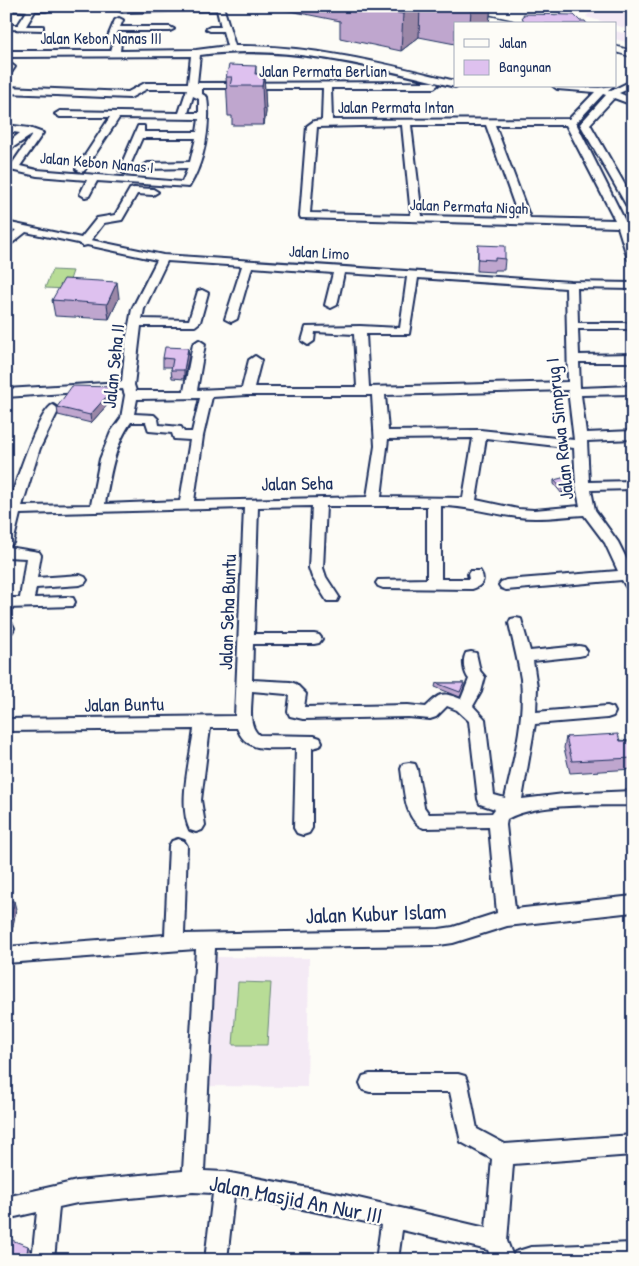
<svg xmlns="http://www.w3.org/2000/svg" width="639" height="1266" font-family="'Patrick Hand',sans-serif">
<rect width="100%" height="100%" fill="#fdfcf7"/>
<filter id="ink" filterUnits="userSpaceOnUse"><feTurbulence type="fractalNoise" baseFrequency=".02" numOctaves="2"/><feDisplacementMap in="SourceGraphic" scale="10" xChannelSelector="R" yChannelSelector="G"/><feConvolveMatrix kernelMatrix="1 2 1 2 8 2 1 2 1" color-interpolation-filters="sRGB"/></filter>
<g filter="url(#ink)">
<g fill="#f4eaf5">
<polygon points="594,6 633,7 633,44 615,39 615,31 623,33 629,29 586,17"/>
<polygon points="210,957 309,958 307,1087 200,1086"/>
</g>
<g fill="#b8dc96" stroke="#6a867a">
<polygon points="52,270 73,271 67,289 45,288"/>
<polygon points="238,982 271,983 267,1045 233,1045"/>
</g>
<g fill="none" stroke-linecap="round" stroke-linejoin="round">
<defs>
<g id="minor">
<polygon points="6,6 46,7 50,9 46,11 35,11 26,26 43,26 43,30 6,29 6,25 18,25 27,11 6,10"/>
<path d="M223,6l12,40c76,-1 148,17 220,35l2,5 -2,1c-84,-21 -168,-43 -255,-32l-3,28 237,-1 4,3 -4,3h-103l1,32 237,-1 26,-27 -38,-3 -4,-3 46,2 14,-2 -5,4 3,1 22,-11v7l-14,6 14,6v6l-19,-7 -24,26 43,75v12l-5,-3 -48,-84 26,-29 -3,-1 -27,29 49,98h8v6h-5l5,14v21l-5,-3 -10,-32 -317,-9 -1,-2 7,-90 7,-5 8,-1 1,-32h-121v6l5,3c4,29 -3,66 -18,90l-92,-6 -8,15 -4,1 -5,-3 7,-14 -50,-4 -31,-7v-6l6,1 20,-29 -26,17v-8l14,-11 -14,-2v-6l23,3 14,5 -23,33 17,4 145,12 6,-14 -40,1 -5,-3 5,-3 42,-1 6,-24h-54l-15,34 -3,1 -5,-3 19,-44h6v6h53l2,-13 -80,-1 -35,53 -3,1 -5,-3 34,-52h-50l-5,-3 5,-3 119,2 8,-24h-40l-17,9 -124,-5v-6l122,5 17,-9h43l3,-27 -185,1v-6h105l2,-7 -6,-5 8,-19 4,-2 4,2 -3,7h50l4,2 -4,2h-52l-3,7 6,5 -1,8 76,-1 31,-4 -4,-15h-13l-4,-2 4,-2h11l-4,-17 -95,2 -4,-2 4,-2zM193,96l6,3v14h-11zM402,125l9,90 -101,-2 7,-86zM411,125h75l33,93 -97,-2zM495,125h71l49,95 -85,-2z"/>
<polygon points="11,64 15,67 9,76 6,77 6,68"/>
<path d="M134,188l19,1 5,3 -5,3 -16,-1 -15,26 -18,3 -13,17 72,15 408,27 62,1v6l-56,-1 1,35h55v6h-55l1,26 54,-1v8h-54l1,26 53,-2v8l-52,1 5,38 47,-2v8l-46,2 2,41 44,-1v8l-42,1 4,20 23,32 15,30v20l-5,-2 -6,-10 -116,10 -5,-2 -2,-3 2,-3 5,-2 112,-9 -13,-28 -21,-28c-21,1 -44,5 -66,2 -26,-3 -51,-11 -77,-11v73h28l-1,-5 2,-3h10c6,9 2,15 -8,18l-89,-1 -5,-2 -2,-3 2,-3 49,-1v-73h-101l-3,62 3,9 13,20 -2,4h-10l-15,-24 -3,-9 3,-62 -54,1 -4,127h60l5,1 3,4 -3,4 -5,1h-61l-1,36 38,2 6,2 10,10 -2,13 104,-2 18,2c15,-15 16,-15 35,-8l8,-20c-5,-6 -7,-19 -3,-26l5,-1 5,1 4,18 5,6 -4,15 -8,14 12,13 9,76 11,3c9,-39 20,-79 16,-119 -3,-19 -8,-37 -12,-56l2,-4 5,-1 5,1 9,32 49,-5 5,1 3,4 -3,4 -5,1 -46,5 4,26 -1,25 71,-6 6,2 2,4 -2,4 -6,2 -72,6 -13,75 42,-5 69,-3v14c-35,1 -96,-3 -126,14l-1,6 9,84 118,-13v16l-126,14 -54,17 -14,2 -224,3 -11,223 21,1 120,23 141,33 6,-69 -31,-17 -11,-50h-80l-7,-2 -3,-7 3,-7 7,-2h88l7,2 3,7 9,46 28,15 128,-9v20l-120,9 -6,77 6,16 2,-5 16,-5 102,-4v17h-141l-4,-10 -86,-20 -4,30h-22l5,-35 -147,-30 -7,65h-22l8,-67 -20,-1 -116,11 -18,4 -5,53h-22l5,-48 -31,7v-22l71,-16 106,-10 13,-222 -190,14v-16l159,-12 4,-89 3,-5 6,-2 6,2 3,5 -3,88 255,-5 14,-2 44,-14 -8,-86 -65,1c-20,-7 -20,-41 -23,-59l2,-5 6,-1 6,1 2,5 7,38 5,7 63,-1 3,-4 -15,-5 -2,-5 -9,-78 -12,-11 -10,-4 -11,11 -6,2 -22,-2 -105,2 -13,-3 -2,-4 2,-16 -4,-2 -34,-3c0,14 -5,34 7,44l55,1 6,2 2,4 -2,4 -8,2v80l-3,5 -6,2 -6,-2 -3,-5 2,-80c-24,-1 -49,7 -59,-20h-27l-9,72 4,25 -3,5 -6,2 -6,-2c-13,-25 1,-74 4,-101l-188,2v-12l229,-3 9,-208 -224,6 -7,29 -5,4 31,5 2,3 -4,23 43,-3 5,2 2,3 -2,3 -5,2 -44,3 -2,10 34,-1 5,1 2,4 -2,4 -67,2v-10h14l6,-40 -20,-1v-51h3c4,-17 30,-97 44,-101l6,4 -19,39 -18,58 69,-1 9,-46 11,-27 10,-14 4,-23 -2,-6 -117,8v-8l116,-7 4,-41 6,-32 25,-49 -70,-15 -4,1 -5,-3 -52,-11 -20,16v-9l10,-9 -10,-2v-6l75,16 16,-20 18,-3 15,-26zM167,261l75,5 -17,53 6,3 6,-3 15,-52 81,6 -8,32 6,3 6,-3 7,-32 63,4 -7,51 -40,-2 -54,1 -4,14 6,4 6,-4 1,-9 39,2 3,53h-103l7,-27 -6,-4 -6,4 -7,28 -45,2 8,-46 -6,-4 -6,4 -9,47h-48l-2,-6 7,-59h54l5,-4 8,-29 -6,-3 -4,1 -9,29 -47,-1 2,-10zM418,278l148,10 2,94 -199,5 -3,-53h43zM568,390l6,50 -94,-10 -92,1 -3,-36zM247,395h125l3,51 -8,51 -173,4 9,-65 9,-39zM200,398l-8,34h-8l-3,-5 -22,-2 -1,-6 -4,-4 -20,-1 3,-15zM131,422h15l3,9 23,2 2,6 16,1 -10,61 -75,3c5,-28 9,-58 26,-82zM473,438l-10,60 -82,-1 7,-58zM486,438l88,10 2,38 4,20 -46,4 -16,-1 -42,-9z"/>
<polygon points="6,623 12,624 14,628 12,632 6,633"/>
</g>
<g id="major">
<polygon points="424,6 444,6 512,21 517,24 497,24 429,9"/>
<polygon points="615,46 633,51 633,57 615,52"/>
</g>
</defs>
<use href="#minor" stroke="#1b2f5e" stroke-width="4"/>
<use href="#major" stroke="#1b2f5e" stroke-width="3"/>
<use href="#minor" fill="#fdfcf7" fill-rule="evenodd"/>
<use href="#major" fill="#fdfcf7" fill-rule="evenodd"/>
</g>
<g fill="#bfa6ce" stroke="#1b2f5e">
<polygon points="265,6 491,6 489,24 455,24 455,44 419,37 401,51 340,38 340,21"/>
<polygon points="525,6 570,6 563,13"/>
<polygon points="256,66 256,74 264,74 266,112 264,125 232,125 232,116 228,116 226,77"/>
<polygon points="478,245 505,259 504,270 494,270 494,272 477,271"/>
<polygon points="119,298 109,319 55,316 52,300"/>
<polygon points="189,356 184,379 172,378 171,370 172,367 163,367 163,358"/>
<polygon points="115,387 116,395 91,423 58,415 57,407"/>
<polygon points="554,480 576,487 575,491 562,494 554,484"/>
<polygon points="436,683 464,683 464,687 460,697 435,687"/>
<polygon points="566,737 633,741 633,769 570,773 564,748"/>
<polygon points="6,901 16,909 10,942 6,943"/>
</g>
<g fill="#9b87a7" stroke="#1b2f5e">
<polygon points="413,6 420,6 419,37 401,51 403,14"/>
<polygon points="475,6 491,6 489,24 470,24 471,10"/>
<polygon points="563,6 570,6 563,13"/>
<polygon points="264,74 266,112 264,125 262,86"/>
<polygon points="117,282 119,298 109,319 107,304"/>
<polygon points="188,348 189,356 184,379 184,370"/>
<polygon points="115,387 116,395 91,423 90,415"/>
<polygon points="576,487 575,491 562,494 563,490"/>
<polygon points="14,901 16,909 10,942 8,935"/>
<polygon points="28,1246 31,1252 31,1256 32,1260 28,1260 27,1253"/>
</g>
<g fill="#dec1ef" stroke="#1b2f5e">
<polygon points="364,6 413,6 403,14"/>
<polygon points="452,6 475,6 471,10"/>
<polygon points="523,14 574,15 580,21 585,21 587,24 524,24 522,16 524,16"/>
<polygon points="229,65 256,66 255,74 264,74 262,86 230,86 232,77 226,77"/>
<polygon points="478,245 505,246 505,259 495,258 495,260 478,259"/>
<polygon points="64,279 117,282 107,304 52,300"/>
<polygon points="165,347 188,348 184,370 171,370 173,359 163,358"/>
<polygon points="72,386 115,387 90,415 57,407"/>
<polygon points="570,476 575,481 576,487 563,490 554,480"/>
<polygon points="436,683 464,683 460,692"/>
<polygon points="618,734 620,741 633,741 633,758 572,761 566,737"/>
<polygon points="6,901 14,901 8,935 6,935"/>
<polygon points="6,1238 28,1246 27,1253 30,1255 28,1260 6,1260"/>
</g>
</g>
<g text-anchor="middle" dominant-baseline="central" stroke-width="4.5" stroke-linejoin="round" paint-order="stroke">
<g font-size="16" fill="#1b2f5e" stroke="#fdfcf7">
<text x="101" y="38">Jalan Kebon Nanas III</text>
<text x="323" y="71">Jalan Permata Berlian</text>
<text x="396" y="107">Jalan Permata Intan</text>
<text transform="translate(97 162) rotate(5)">Jalan Kebon Nanas I</text>
<text transform="translate(469 206) rotate(2)">Jalan Permata Nigah</text>
<text transform="translate(319 252) rotate(3)">Jalan Limo</text>
</g>
<g font-size="19" fill="#1b2f5e" stroke="#fdfcf7">
<text transform="translate(113 366) rotate(-84)">Jalan Seha II</text>
<text transform="translate(559 429) rotate(-96)">Jalan Rawa Simprug I</text>
<text transform="translate(297 483) rotate(-1)">Jalan Seha</text>
<text transform="translate(227 612) rotate(-88)">Jalan Seha Buntu</text>
<text transform="translate(124 704) rotate(-1)">Jalan Buntu</text>
</g>
<g font-size="22" fill="#1b2f5e" stroke="#fdfcf7">
<text transform="translate(376 913) rotate(-2)">Jalan Kubur Islam</text>
<text transform="translate(296 1199) rotate(11)">Jalan Masjid An Nur III</text>
</g>
</g>
<rect width="639" height="1266" fill="none" stroke="#fdfcf7" stroke-width="25"/>
<rect x="12" y="12" width="614" height="1241" fill="none" stroke="#1b2f5e" stroke-width="2" filter="url(#ink)"/>
<rect x="454" y="22" width="162" height="65" fill="#fdfcf7" stroke="#a3aaba"/>
<rect x="464" y="39" width="25" height="8" fill="#fdfcf7" stroke="#a3aaba"/>
<text x="499" y="48" font-size="15" fill="#1b2f5e">Jalan</text>
<rect x="464" y="60" width="25" height="15" fill="#dec1ef" stroke="#a3aaba"/>
<text x="499" y="72" font-size="15" fill="#1b2f5e">Bangunan</text>
</svg>
